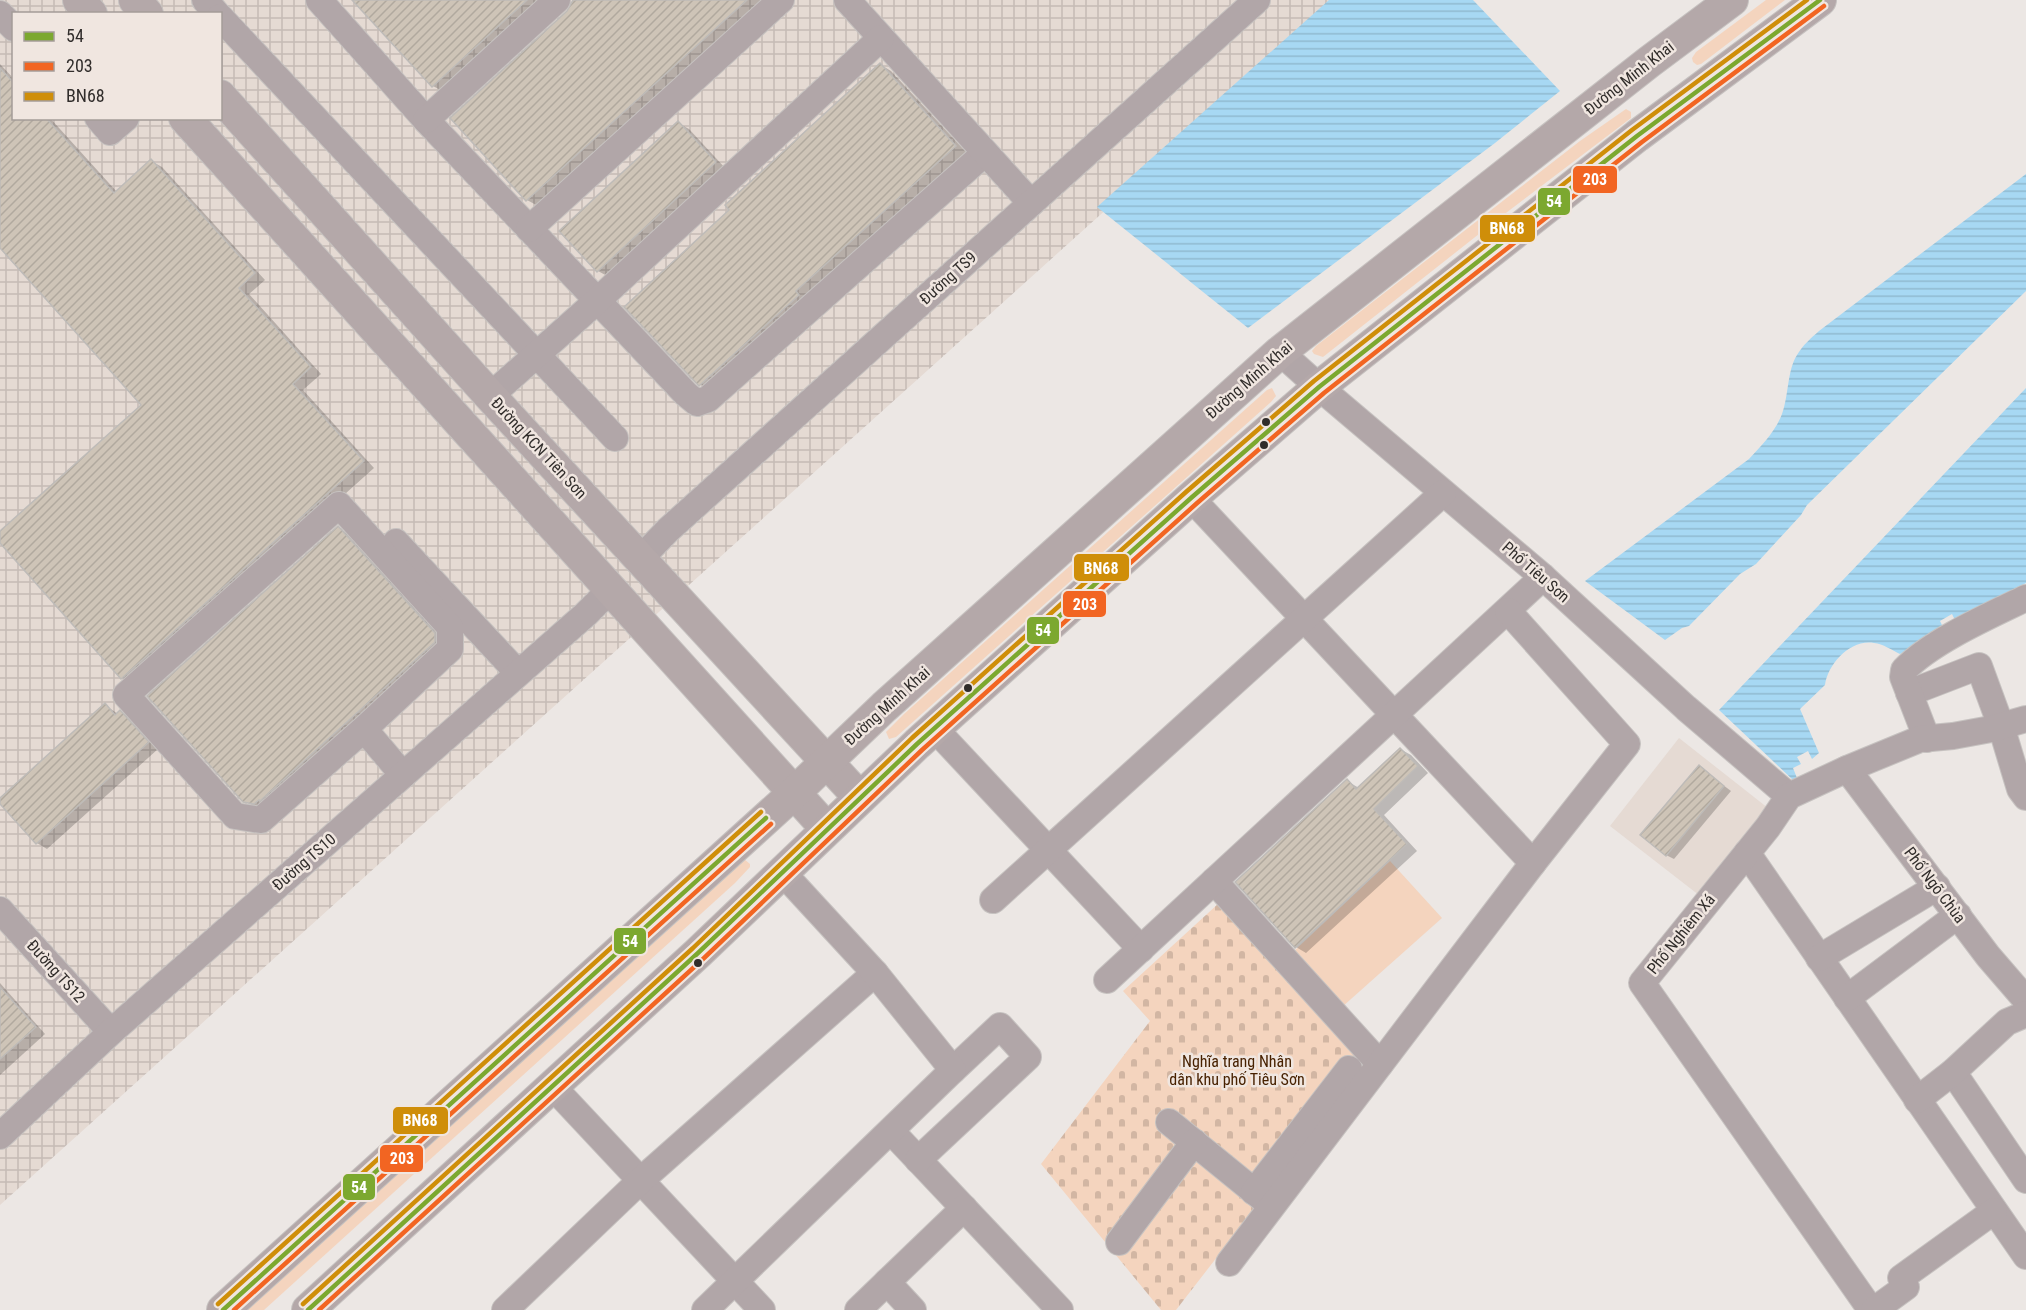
<svg xmlns="http://www.w3.org/2000/svg" width="2026" height="1310" font-family="'Roboto Condensed',sans-serif">
<defs>
<pattern id="industrial-grid" width="8" height="8" patternUnits="userSpaceOnUse" patternTransform="scale(1.5)"><rect width="8" height="8" fill="#e5dad3"/><path d="M0 4h8M4 0v8" fill="none" stroke="#c5bbb5"/></pattern>
<pattern id="cemetery-stones" width="16" height="16" patternUnits="userSpaceOnUse" patternTransform="scale(1.5)"><rect width="16" height="16" fill="#f4d4be"/><path d="M2 7V4a2 2 0 0 1 4 0v3zM10 15v-3a2 2 0 0 1 4 0v3z" fill="#d2b6a3"/></pattern>
<pattern id="water-rules" width="6" height="5" patternUnits="userSpaceOnUse" patternTransform="scale(1.5)"><rect width="6" height="5" fill="#a7d8f3"/><path d="M0 2.5h6" fill="none" stroke="#90bad0"/></pattern>
<pattern id="building-hatch" width="6" height="6" patternUnits="userSpaceOnUse" patternTransform="scale(1.5)"><rect width="6" height="6" fill="#cec4b7"/><path d="M-1 1l2-2M0 6l6-6M5 7l2-2" fill="none" stroke="#b1a99e"/></pattern>
</defs>
<rect width="100%" height="100%" fill="#ece7e4"/>
<polygon fill="#e5dad3" points="1679,738 1773,812 1704,899 1610,826"/>
<path fill="url(#industrial-grid)" fill-rule="evenodd" d="M0,0h1339l-1339,1205zM14,14h206v104h-206z"/>
<g fill="#f4d4be">
<polygon points="1766,0 1785,0 1701,64 1697,65 1693,62 1692,58 1696,52"/>
<polygon points="1626,109 1631,112 1631,118 1498,219 1323,357 1314,354 1312,351 1316,346 1580,141"/>
<polygon points="1272,388 1276,396 1271,402 896,737 889,739 886,732 904,714 1267,390"/>
<polygon points="744,859 750,864 750,867 735,883 264,1310 244,1310"/>
<polygon points="1390,861 1442,918 1342,1007 1293,952"/>
</g>
<polygon fill="url(#cemetery-stones)" points="1219,903 1365,1066 1176,1310 1161,1310 1041,1164 1150,1021 1123,991"/>
<g fill="url(#water-rules)">
<polygon points="1329,0 1473,0 1560,91 1495,143 1248,328 1097,207"/>
<path d="M2026,174v117l-219,214 -6,10 -45,49 -16,10 -51,52 -7,2 -17,12 -80,-59 164,-122c13,-14 26,-27 33,-45 7,-19 5,-43 15,-59 6,-10 14,-17 22,-24z"/>
<path d="M2026,388v195l-71,37 -3,-6 -12,7 3,6 -43,27c-8,-4 -17,-10 -26,-11 -24,-4 -46,21 -49,42l-25,24 19,44 -7,6 -4,-8 -11,6 4,7 -8,4 4,10 -4,2 -74,-70z"/>
</g>
<g fill="#0003">
<polygon points="356,0 545,0 444,92 433,86 355,1"/>
<polygon points="576,0 764,0 538,206 527,200"/>
<polygon points="0,64 14,79 14,118 50,118 117,192 151,161 162,167 265,280 249,294 321,374 303,390 374,468 133,684 122,678 0,541 0,533 143,405 0,245"/>
<polygon points="881,65 891,71 966,152 806,298 711,391 700,384 732,210"/>
<polygon points="678,123 689,129 726,169 609,277 598,271 561,231"/>
<polygon points="338,528 349,534 445,640 272,806 255,807 244,801"/>
<polygon points="105,705 118,714 120,712 131,718 158,749 47,849 37,843 0,800"/>
<polygon points="1400,749 1411,755 1428,773 1384,815 1417,851 1306,953 1296,947 1347,781 1359,788"/>
<polygon points="1699,767 1731,791 1674,859 1666,855"/>
<polygon points="0,983 45,1034 0,1075"/>
</g>
<g fill="url(#building-hatch)" stroke="#bebbb8" stroke-width="1.5">
<polygon points="352,0 527,0 432,87"/>
<polygon points="573,0 747,0 526,201 450,118 567,11"/>
<polygon points="880,63 956,146 796,291 799,295 699,386 624,307 729,210 725,205"/>
<polygon points="0,68 14,83 14,118 46,118 114,193 151,159 255,273 239,288 311,367 293,384 364,461 121,679 0,543 0,531 141,405 0,248"/>
<polygon points="678,121 716,162 597,272 559,231"/>
<polygon points="338,526 435,633 435,642 260,801 259,800 254,804 243,802 147,696"/>
<polygon points="105,703 115,715 120,710 149,742 36,844 0,804 0,798"/>
<polygon points="1400,748 1418,766 1374,809 1407,844 1295,948 1235,882 1347,779 1356,789"/>
<polygon points="1699,765 1724,786 1666,856 1640,835"/>
<polygon points="0,987 36,1027 0,1059"/>
</g>
<g fill="none" stroke-linecap="round" stroke-linejoin="round">
<defs>
<g id="minor">
<polyline points="205,0 217,14"/>
<polyline points="319,0 426,120 686,394 697,403 708,399 985,153"/>
<polyline points="847,0 1031,203"/>
<polyline points="0,14 14,28"/>
<polyline points="220,17 615,438"/>
<polyline points="98,118 110,132 126,118"/>
<polyline points="426,120 557,0"/>
<polyline points="529,229 781,0"/>
<polyline points="1280,352 1319,387 1543,577 1686,708 1789,796"/>
<polyline points="490,396 597,301 881,38"/>
<polyline points="1191,498 1533,863"/>
<polyline points="396,542 518,673"/>
<polyline points="641,558 668,530 1257,0"/>
<polyline points="1909,693 1979,666 2001,726 2020,789 2026,797"/>
<polyline points="934,728 1141,949"/>
<polyline points="364,729 261,820 235,816 126,695 339,505 450,627 450,649 364,729 403,775"/>
<path d="M1927,739l-24,-62 1,-7c28,-29 85,-54 122,-72"/>
<polyline points="1847,769 1988,956 2026,1000"/>
<polyline points="1747,853 2026,1256"/>
<polyline points="1214,881 1380,1064"/>
<polyline points="993,900 1443,493"/>
<polyline points="0,910 111,1032"/>
<polyline points="1819,958 1937,887"/>
<polyline points="1107,980 1543,577"/>
<polyline points="1847,998 1958,915"/>
<polyline points="1953,1072 2026,1180"/>
<polyline points="553,1087 762,1310"/>
<polyline points="1917,1100 1953,1072 2007,1022 2026,1014"/>
<polyline points="1169,1122 1267,1202"/>
<polyline points="891,1131 1060,1310"/>
<polyline points="0,1136 111,1032 586,614 610,590"/>
<polyline points="918,1160 1028,1057 1000,1026 953,1070"/>
<polyline points="1254,1192 1349,1069"/>
<polyline points="1119,1242 1194,1142"/>
<polyline points="1229,1263 1533,863 1627,744 1508,611"/>
<polyline points="887,1282 913,1310"/>
<polyline points="505,1310 640,1181 875,973"/>
<polyline points="705,1310 953,1070 875,973 782,872"/>
<polyline points="858,1310 964,1208"/>
<polyline points="1871,1310 1642,983 1768,827 1789,796 1847,769 1920,739 1953,736 1991,729 2026,719"/>
<polyline points="1874,1310 1906,1287 1901,1278 1994,1211"/>
</g>
<g id="major">
<polyline points="79,0 91,14"/>
<polyline points="135,0 147,14"/>
<polyline points="220,96 490,396 860,798"/>
<polyline points="185,118 827,829"/>
<polyline points="223,1310 793,794 884,707 1280,352 1649,62 1732,0"/>
<polyline points="308,1310 698,953 917,744 1191,498 1319,387 1637,136 1820,0"/>
</g>
</defs>
<use href="#minor" stroke="#c6c2c0" stroke-width="28"/>
<use href="#major" stroke="#c6c2c0" stroke-width="34"/>
<use href="#minor" stroke="#b1a6a8" stroke-width="26"/>
<use href="#major" stroke="#b4a8a9" stroke-width="32"/>
<defs>
<g id="bus-1">
<polyline points="223,1310 766,818"/>
<polyline points="308,1310 698,953 917,744 1191,498 1319,387 1637,136 1820,0"/>
</g>
<g id="bus-2">
<polyline points="234,1310 771,824"/>
<polyline points="319,1310 703,959 922,750 1196,504 1324,393 1642,142 1824,6"/>
</g>
<g id="bus-3">
<polyline points="218,1304 761,812"/>
<polyline points="303,1304 693,948 912,738 1186,492 1314,381 1632,130 1807,0"/>
</g>
</defs>
<use href="#bus-1" stroke="#f0e6e0" stroke-width="9"/>
<use href="#bus-2" stroke="#f0e6e0" stroke-width="9"/>
<use href="#bus-3" stroke="#f0e6e0" stroke-width="9"/>
<use href="#bus-1" stroke="#7ca82f" stroke-width="4.5"/>
<use href="#bus-2" stroke="#f26522" stroke-width="4.5"/>
<use href="#bus-3" stroke="#cf8e09" stroke-width="4.5"/>
</g>
<g fill="#312d2b" stroke="#f0e6e0" stroke-width="2">
<circle cx="1266" cy="422" r="5"/>
<circle cx="1264" cy="445" r="5"/>
<circle cx="968" cy="688" r="5"/>
<circle cx="698" cy="963" r="5"/>
</g>
<g text-anchor="middle" dominant-baseline="central" stroke-width="5" stroke-linejoin="round" paint-order="stroke">
<g font-size="16" fill="#312d2b" stroke="#f0e6e0">
<text transform="translate(1629 78) rotate(-38)">Đường Minh Khai</text>
<text transform="translate(948 278) rotate(-42)">Đường TS9</text>
<text transform="translate(1249 380) rotate(-41)">Đường Minh Khai</text>
<text transform="translate(539 448) rotate(47)">Đường KCN Tiên Sơn</text>
<text transform="translate(1536 572) rotate(41)">Phố Tiêu Sơn</text>
<text transform="translate(887 706) rotate(-42)">Đường Minh Khai</text>
<text transform="translate(304 862) rotate(-41)">Đường TS10</text>
<text transform="translate(1935 885) rotate(53)">Phố Ngõ Chùa</text>
<text transform="translate(1681 934) rotate(-51)">Phố Nghiêm Xá</text>
<text transform="translate(56 971) rotate(48)">Đường TS12</text>
</g>
<g font-size="16" fill="#472100" stroke="#f0e6e0">
<text x="1237" y="1061">Nghĩa trang Nhân<tspan x="1237" dy="18">dân khu phố Tiêu Sơn</tspan></text>
</g>
</g>
<g stroke="#f0e6e0" stroke-width="2">
<rect x="1572" y="165" width="46" height="29" rx="6" fill="#f26522"/>
<rect x="1537" y="187" width="34" height="29" rx="6" fill="#7ca82f"/>
<rect x="1479" y="214" width="57" height="29" rx="6" fill="#cf8e09"/>
<rect x="1073" y="553" width="57" height="29" rx="6" fill="#cf8e09"/>
<rect x="1062" y="590" width="45" height="28" rx="6" fill="#f26522"/>
<rect x="1026" y="616" width="34" height="29" rx="6" fill="#7ca82f"/>
<rect x="613" y="927" width="34" height="28" rx="6" fill="#7ca82f"/>
<rect x="392" y="1106" width="57" height="29" rx="6" fill="#cf8e09"/>
<rect x="379" y="1144" width="45" height="29" rx="6" fill="#f26522"/>
<rect x="342" y="1173" width="34" height="28" rx="6" fill="#7ca82f"/>
</g>
<g font-size="16" text-anchor="middle" font-weight="bold" fill="#fff">
<text x="1595" y="185">203</text>
<text x="1554" y="207">54</text>
<text x="1507" y="234">BN68</text>
<text x="1101" y="574">BN68</text>
<text x="1085" y="610">203</text>
<text x="1043" y="636">54</text>
<text x="630" y="947">54</text>
<text x="420" y="1126">BN68</text>
<text x="402" y="1164">203</text>
<text x="359" y="1193">54</text>
</g>
<rect x="12" y="12" width="210" height="108" fill="#f0e6e0" stroke="#a49c98" stroke-width="1.5"/>
<rect x="24" y="32" width="30" height="9" fill="#7ca82f" stroke="#a49c98" stroke-width="1.5"/>
<text x="66" y="42" font-size="18" fill="#312d2b">54</text>
<rect x="24" y="62" width="30" height="9" fill="#f26522" stroke="#a49c98" stroke-width="1.5"/>
<text x="66" y="72" font-size="18" fill="#312d2b">203</text>
<rect x="24" y="92" width="30" height="9" fill="#cf8e09" stroke="#a49c98" stroke-width="1.5"/>
<text x="66" y="102" font-size="18" fill="#312d2b">BN68</text>
</svg>
